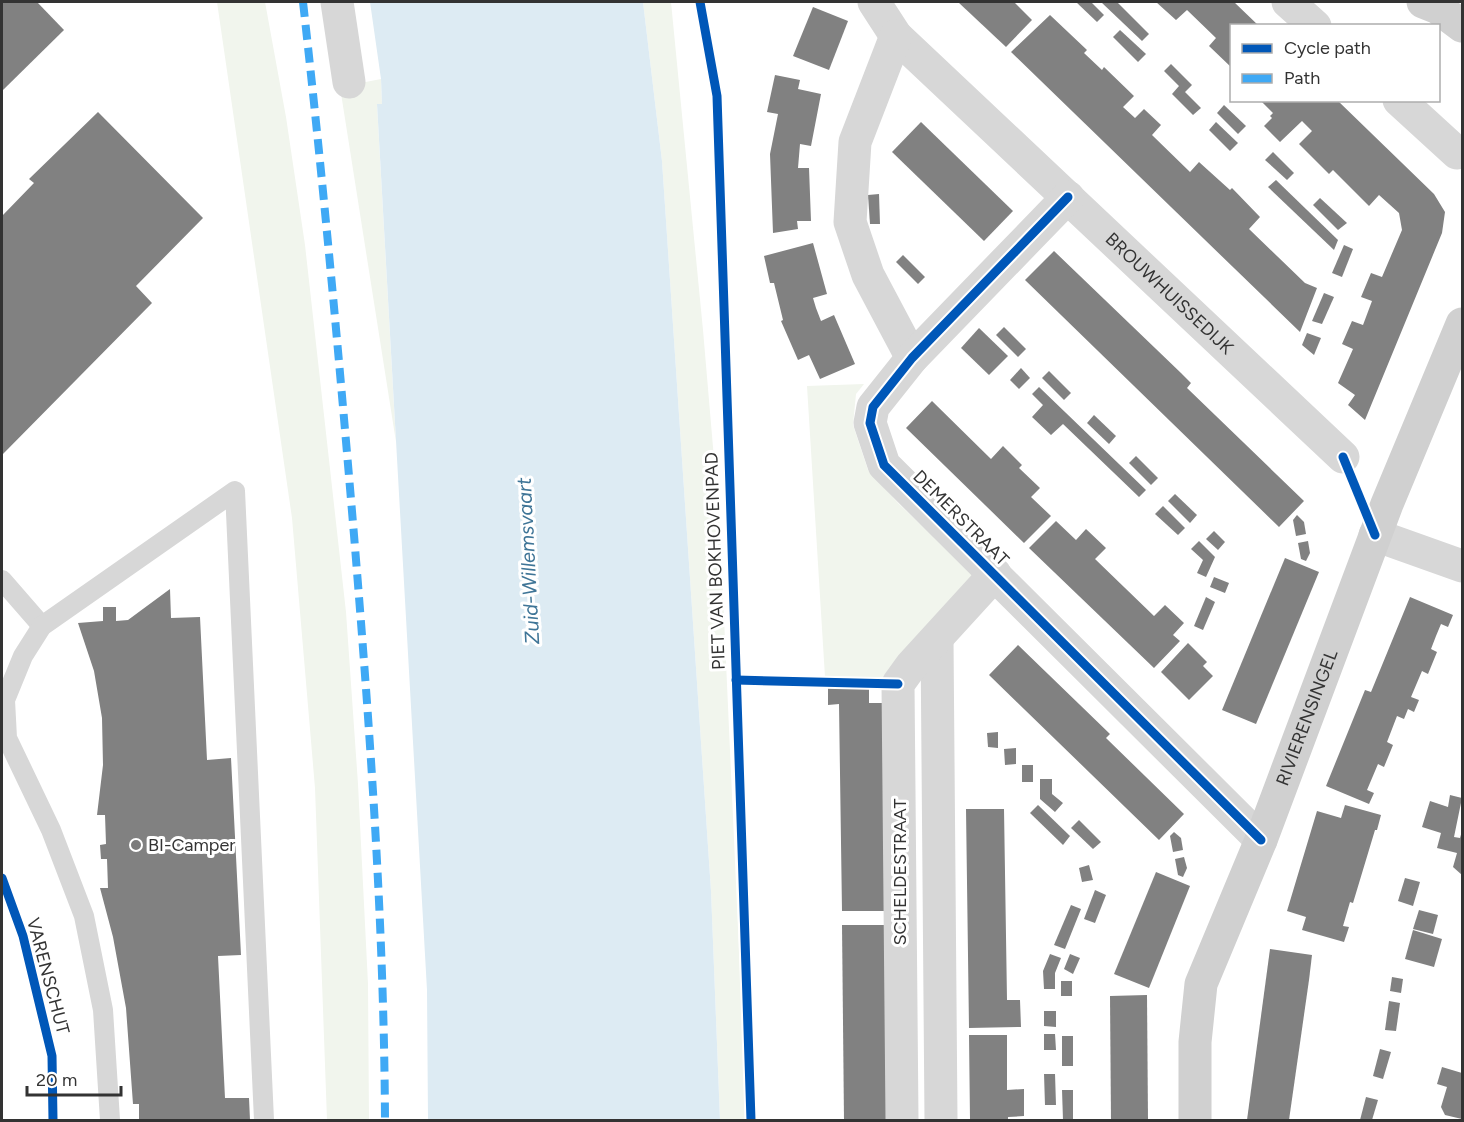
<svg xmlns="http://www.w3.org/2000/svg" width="1464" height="1122" font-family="Figtree,sans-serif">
<rect width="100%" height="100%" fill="#fff"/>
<g fill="#f1f5ed">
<polygon points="217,2 265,2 286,117 305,245 346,612 358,784 368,984 369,1120 327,1120 315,788 292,518"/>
<polygon points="643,2 671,2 703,330 720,529 744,1061 745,1120 720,1120 711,891 662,161"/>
<polygon points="381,79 382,104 377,105 396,442 340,87"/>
<polygon points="864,384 856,394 853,425 868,470 899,504 976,577 885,677 825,677 807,386"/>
</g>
<polygon fill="#ddebf3" points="370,2 643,2 662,161 711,891 720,1120 428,1120 427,990 377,104 382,104 381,79"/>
<g fill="#818181">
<polygon points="2,2 37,2 64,30 2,91"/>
<polygon points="958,2 1014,2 1032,20 1006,47"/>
<polygon points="1076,2 1091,2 1104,15 1097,22"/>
<polygon points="1101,2 1117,2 1149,34 1142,41"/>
<polygon points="1156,2 1234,2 1259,26 1232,26 1232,68 1209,46 1216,38 1187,10 1176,20"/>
<polygon points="813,7 848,21 829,70 793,56"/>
<polygon points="1050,15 1087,50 1084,53 1102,70 1104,67 1134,96 1123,107 1135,118 1144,109 1161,125 1152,135 1190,172 1199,162 1230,190 1232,188 1260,217 1249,229 1305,283 1317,288 1300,332 1011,52"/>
<polygon points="1120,30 1146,54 1138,62 1113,37"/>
<polygon points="1171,64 1192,85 1185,92 1201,108 1193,115 1172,94 1179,86 1164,71"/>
<polygon points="775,75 800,80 798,89 821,94 811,146 800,144 798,168 809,168 811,221 797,221 798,229 773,233 770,154 778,114 767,112"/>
<polygon points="1260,100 1337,100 1434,194 1445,212 1442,233 1365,420 1348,405 1355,395 1338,383 1353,349 1342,344 1352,321 1363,325 1372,301 1361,297 1371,273 1382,277 1402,230 1399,213 1379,195 1369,206 1333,170 1329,174 1299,144 1312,131 1302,121 1280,142 1264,126 1272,118 1270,116 1273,113"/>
<polygon points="1224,105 1246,126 1238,134 1217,113"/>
<polygon points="98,112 203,218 136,286 152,303 2,455 2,216 34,183 29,179"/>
<polygon points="921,122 1013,211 984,241 892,152"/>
<polygon points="1216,122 1238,143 1230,151 1209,130"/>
<polygon points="1273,152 1294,173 1287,180 1265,160"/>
<polygon points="1276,180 1338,240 1334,250 1268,187"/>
<polygon points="879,194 880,224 870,224 868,195"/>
<polygon points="1320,198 1347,223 1338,230 1313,205"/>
<polygon points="813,243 827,294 813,298 816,308 821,321 834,315 855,364 820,379 809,355 798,360 781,321 783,320 774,283 770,283 764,256"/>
<polygon points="1344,245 1353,249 1342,277 1332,273"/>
<polygon points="1054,251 1181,373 1191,383 1187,388 1304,501 1279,527 1025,280"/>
<polygon points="903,255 925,277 918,284 896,262"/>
<polygon points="1324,293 1334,297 1322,324 1312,321"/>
<polygon points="1004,327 1026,349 1018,357 996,335"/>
<polygon points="979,328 1008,356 989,375 961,348"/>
<polygon points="1307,333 1321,338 1314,355 1302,345"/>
<polygon points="1021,368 1030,378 1019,389 1010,380"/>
<polygon points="1049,371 1071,393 1064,400 1042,378"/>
<polygon points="1039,387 1146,490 1139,497 1063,424 1051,435 1032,417 1043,405 1032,394"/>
<polygon points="932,401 991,459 1003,446 1022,465 1019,468 1040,488 1031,497 1051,516 1024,543 906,428"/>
<polygon points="1094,415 1116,436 1109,444 1087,423"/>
<polygon points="1136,456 1158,478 1151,485 1129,463"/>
<polygon points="1175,494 1197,515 1190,523 1168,501"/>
<polygon points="1163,506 1185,528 1178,535 1155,514"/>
<polygon points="1297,515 1304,522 1306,534 1296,536 1293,520"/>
<polygon points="1056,521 1076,540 1086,529 1106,548 1095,559 1154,616 1165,605 1184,623 1173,635 1180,641 1154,668 1029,548"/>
<polygon points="1214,531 1225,542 1218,550 1206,539"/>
<polygon points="1199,541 1215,557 1206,577 1197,573 1203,560 1191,549"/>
<polygon points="1308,541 1310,553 1306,561 1301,559 1298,543"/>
<polygon points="1285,558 1319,572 1256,724 1222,710"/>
<polygon points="1214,577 1229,583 1225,593 1210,587"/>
<polygon points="170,589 171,618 200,617 207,760 231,758 241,955 218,956 225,1098 249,1098 250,1120 139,1120 139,1104 133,1104 126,1008 113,937 100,888 108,888 107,859 101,859 100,845 106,844 105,815 97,815 103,765 102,718 94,671 78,623 103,621 103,607 116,607 116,621 128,620"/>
<polygon points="1206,597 1215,602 1203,630 1194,626"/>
<polygon points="1410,597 1453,615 1448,627 1441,624 1436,636 1431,649 1437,652 1428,674 1422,671 1411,697 1419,700 1414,712 1408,709 1404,719 1397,716 1387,742 1393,745 1384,767 1378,764 1367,790 1374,793 1369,804 1326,786 1365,690 1371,692"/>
<polygon points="1188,643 1207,662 1203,666 1213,676 1189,700 1161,672"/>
<polygon points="1018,645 1110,734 1106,738 1184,814 1159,840 989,675"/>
<polygon points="828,688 869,688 869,703 884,703 887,911 842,911 839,704 828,705"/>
<polygon points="998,732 998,748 988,747 987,733"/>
<polygon points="1016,748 1016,764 1005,765 1004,749"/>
<rect x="1022" y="765" width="11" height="17"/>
<polygon points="1040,779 1052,779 1052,794 1063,803 1055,812 1040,799"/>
<polygon points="1450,795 1462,798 1454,837 1460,838 1462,831 1462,875 1453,867 1457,853 1437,848 1441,833 1422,827 1430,801 1448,807"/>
<polygon points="1038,805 1070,836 1063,845 1030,813"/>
<polygon points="1345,805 1381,815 1377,830 1375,830 1353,903 1350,902 1343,926 1349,927 1344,942 1302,930 1306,917 1287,911 1317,811 1341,818"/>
<polygon points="966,809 1004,809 1007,1000 1020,1000 1021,1027 969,1028"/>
<polygon points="1079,820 1101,842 1093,849 1071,828"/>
<polygon points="1174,832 1181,838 1183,850 1173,852 1170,836"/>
<polygon points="1184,857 1187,868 1183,877 1178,875 1175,859"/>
<polygon points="1089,865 1093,880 1082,882 1079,868"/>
<polygon points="1156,872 1190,886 1149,988 1114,974"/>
<polygon points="1405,878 1420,882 1413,906 1398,901"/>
<polygon points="1095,890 1106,895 1095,923 1084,919"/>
<polygon points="1071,905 1081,909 1065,949 1054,945"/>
<polygon points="1419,910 1438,915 1433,934 1413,929"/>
<polygon points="842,925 886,925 889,1120 844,1120"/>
<polygon points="1413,930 1442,939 1434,967 1405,959"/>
<polygon points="1270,949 1312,955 1309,980 1289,1120 1247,1120"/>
<polygon points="1050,954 1061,958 1055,973 1055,989 1044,989 1043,971"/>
<polygon points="1070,954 1080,958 1073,974 1064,969"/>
<polygon points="1392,977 1403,979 1401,993 1390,991"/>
<rect x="1061" y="981" width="11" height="15"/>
<polygon points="1147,995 1148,1120 1111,1120 1110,996"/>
<polygon points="1389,1001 1400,1003 1396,1031 1385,1030"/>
<polygon points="1044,1011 1056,1011 1056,1027 1044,1026"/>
<polygon points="1044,1034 1055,1034 1056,1050 1044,1050"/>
<polygon points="969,1035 1007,1035 1007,1090 1024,1089 1024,1116 1008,1117 1008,1120 970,1120"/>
<rect x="1062" y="1036" width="11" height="30"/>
<polygon points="1380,1049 1391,1052 1383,1079 1373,1076"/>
<polygon points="1442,1067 1462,1073 1462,1119 1445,1115 1441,1107 1447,1087 1437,1084"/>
<polygon points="1044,1074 1055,1074 1056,1105 1045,1105"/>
<polygon points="1062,1090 1073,1090 1073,1120 1063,1120"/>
<polygon points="1366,1097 1378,1100 1372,1120 1360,1120"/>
</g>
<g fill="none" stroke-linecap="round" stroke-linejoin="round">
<g stroke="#d7d7d7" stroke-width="20">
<polyline points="2,580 42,626"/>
<polyline points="110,1120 103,1010 84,916 51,830 7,738 5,700 23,656 42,626 235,491 264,1120"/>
</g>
<g stroke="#d7d7d7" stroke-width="33">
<polyline points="337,2 349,82"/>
<path id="s1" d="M874,2l22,34 447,421"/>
<polyline points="1288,2 1315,26"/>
<polyline points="896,36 855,142 850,222 868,275 912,358"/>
<polyline points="1399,100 1457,153"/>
<polyline points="1068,197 912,358 873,407 870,423 884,465 1261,840"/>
<polyline points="1375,535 1462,566"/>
<polyline points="937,639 941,1120"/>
<polyline points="902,1120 898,684 911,666 995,574"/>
</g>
<g stroke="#d0d0d0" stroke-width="33">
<polyline points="1423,2 1438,8 1462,26"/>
<path id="s2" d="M1195,1120v-78l6,-58 60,-144 126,-336 75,-180"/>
</g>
<path stroke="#3fa9f5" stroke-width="8" stroke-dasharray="15 8" stroke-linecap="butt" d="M303,2c20,177 36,355 51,533 16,195 30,390 31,585"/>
<defs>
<g id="cycleway">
<polyline points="700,2 717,96 751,1120"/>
<polyline points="1068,197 912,358 873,407 870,423 884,465 1261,840"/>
<polyline points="1343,457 1375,535"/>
<polyline points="736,680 898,684"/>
<polyline points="2,878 23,936 52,1056 53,1120"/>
</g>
</defs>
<use href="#cycleway" stroke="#fff" stroke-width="13"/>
<use href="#cycleway" stroke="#0057b8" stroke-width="9"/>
</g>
<circle fill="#7a7a7a" stroke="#fff" stroke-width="2" cx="136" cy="845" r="6"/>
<g text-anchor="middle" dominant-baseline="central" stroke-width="6" stroke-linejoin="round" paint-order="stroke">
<g font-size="18" fill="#333" stroke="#fff">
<text stroke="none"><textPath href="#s1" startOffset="416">BROUWHUISSEDIJK</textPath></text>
<text transform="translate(961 518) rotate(45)">DEMERSTRAAT</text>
<text transform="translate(715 561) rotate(-92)">PIET VAN BOKHOVENPAD</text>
<text stroke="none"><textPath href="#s2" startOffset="423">RIVIERENSINGEL</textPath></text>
<text transform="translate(900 872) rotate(-90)">SCHELDESTRAAT</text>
<text transform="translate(48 976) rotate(75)">VARENSCHUT</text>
</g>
<g font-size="18" fill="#333" stroke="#fff" text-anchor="start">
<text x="148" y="845">BI-Camper</text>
</g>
<g font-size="20" font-style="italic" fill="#3f7597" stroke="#fff">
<text transform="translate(528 561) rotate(-93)">Zuid-Willemsvaart</text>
</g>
</g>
<rect width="1464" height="1122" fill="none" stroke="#333333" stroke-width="6"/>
<rect x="1230" y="24" width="210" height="78" fill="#ffffff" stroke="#adadad" stroke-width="1.5"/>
<rect x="1242" y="44" width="30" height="9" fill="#0057b8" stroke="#adadad" stroke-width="1.5"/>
<text x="1284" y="54" font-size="18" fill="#333333">Cycle path</text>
<rect x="1242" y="74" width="30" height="9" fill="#3fa9f5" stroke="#adadad" stroke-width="1.5"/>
<text x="1284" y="84" font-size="18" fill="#333333">Path</text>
<path d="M27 1086v9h94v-9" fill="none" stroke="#333333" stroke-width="3"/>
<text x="36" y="1086" font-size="18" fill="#333333" stroke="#ffffff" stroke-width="4.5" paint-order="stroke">20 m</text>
</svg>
